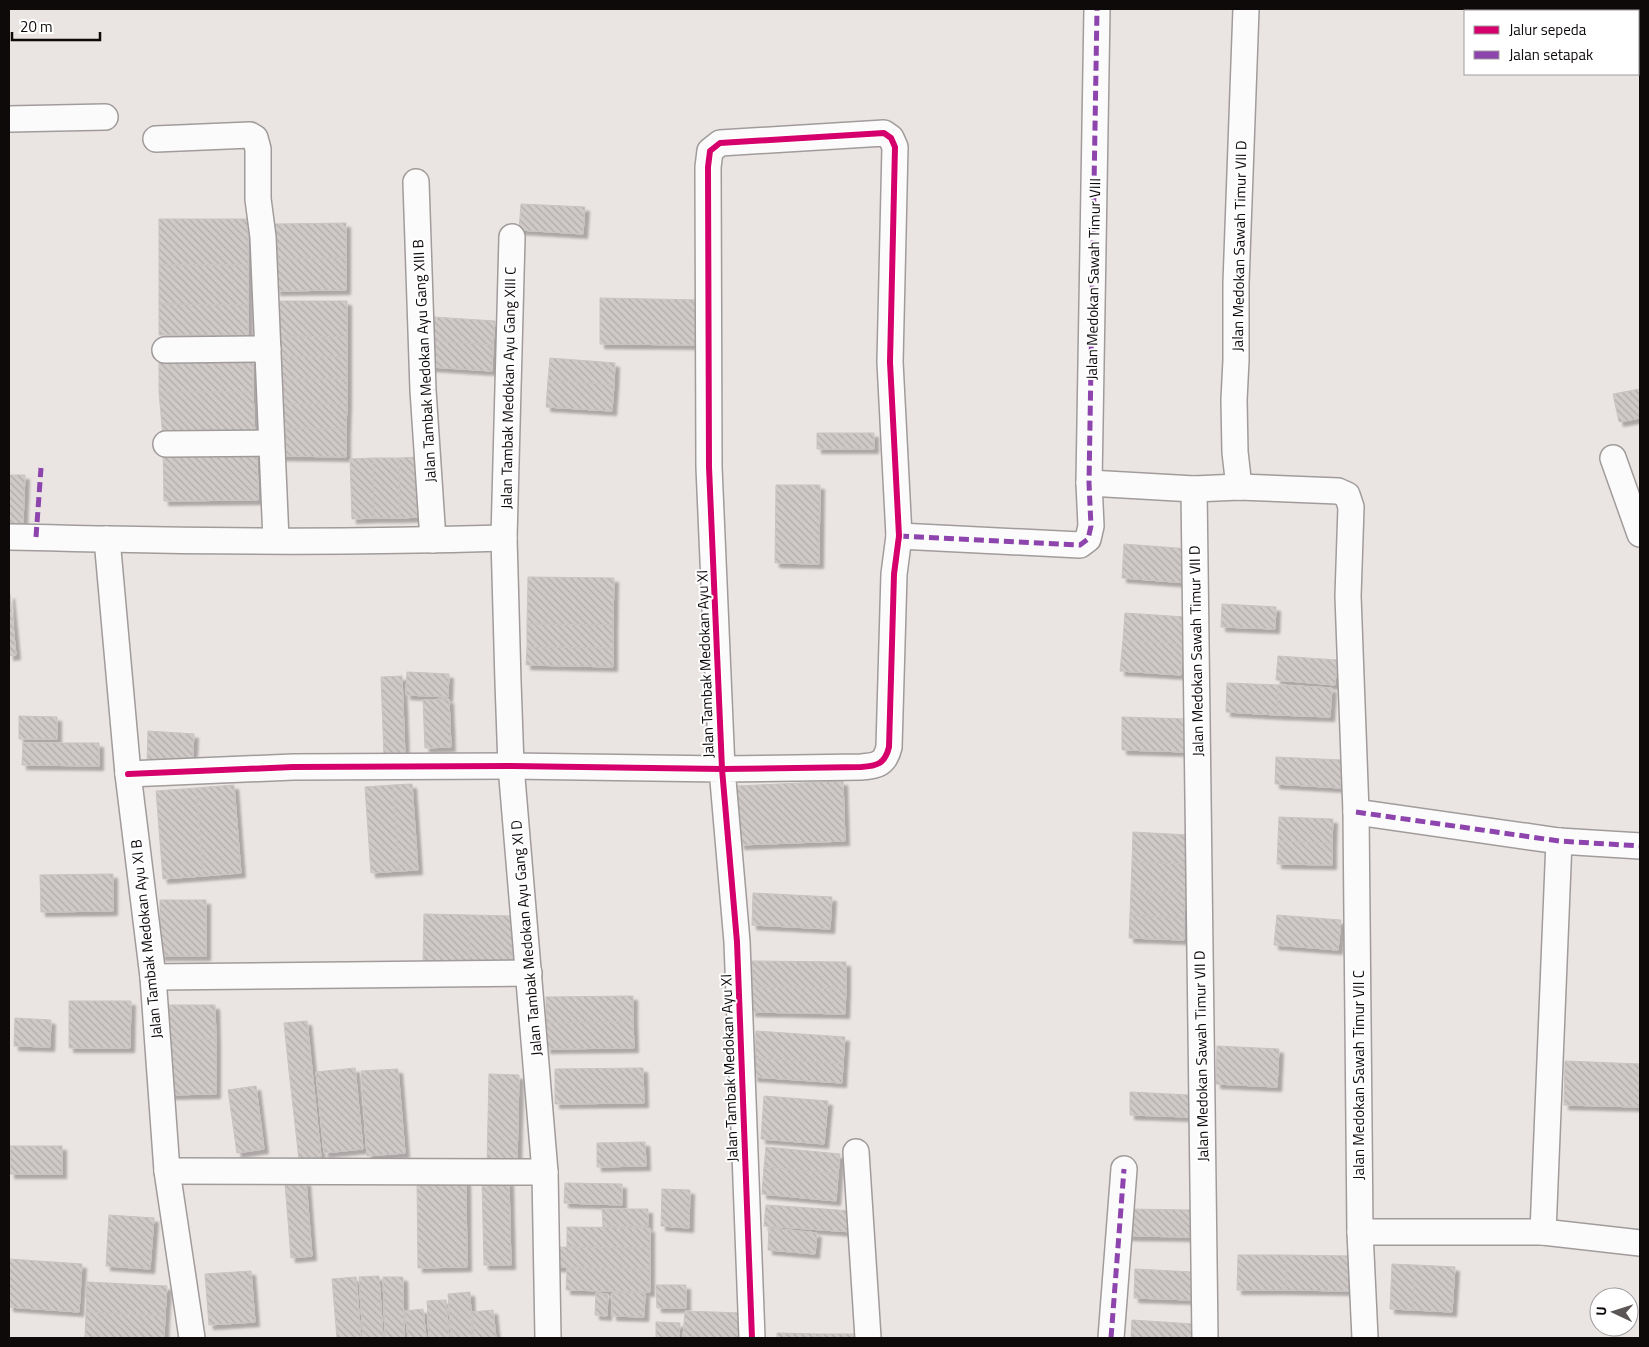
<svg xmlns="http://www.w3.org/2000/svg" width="1649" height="1347" font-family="'Titillium Web',sans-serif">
<defs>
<pattern id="building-back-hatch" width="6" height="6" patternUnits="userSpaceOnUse" patternTransform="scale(1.25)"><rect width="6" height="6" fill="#cfcac8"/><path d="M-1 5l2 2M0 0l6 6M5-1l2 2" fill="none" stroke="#b1acaa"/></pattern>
<filter id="shadow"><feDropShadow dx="4.5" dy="4.5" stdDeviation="1" flood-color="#0004"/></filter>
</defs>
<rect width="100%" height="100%" fill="#eae4e2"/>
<g fill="url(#building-back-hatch)" stroke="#c8c4c3" filter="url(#shadow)">
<polygon points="521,204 585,207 583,234 519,230"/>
<rect x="159" y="219" width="89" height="46"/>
<polygon points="346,223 346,258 275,259 275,224"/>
<polygon points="346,258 346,290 276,291 275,259"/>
<polygon points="159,265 248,265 248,305 159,304"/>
<polygon points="600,298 701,300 700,345 600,344"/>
<polygon points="280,301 347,301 347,337 279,336"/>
<polygon points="159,304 248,305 248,335 159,335"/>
<polygon points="433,317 495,321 493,345 432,341"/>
<polygon points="279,336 347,337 347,357 279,356"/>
<polygon points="432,341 493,345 492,371 430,367"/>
<polygon points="279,356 347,357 347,379 279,379"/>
<rect x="159" y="358" width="94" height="34"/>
<polygon points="550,358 615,363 614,385 548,380"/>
<rect x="279" y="379" width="68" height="25"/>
<polygon points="548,380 614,385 612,411 546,407"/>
<polygon points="1640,389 1640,418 1619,422 1613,394"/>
<polygon points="159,392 253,392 255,437 163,438"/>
<polygon points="279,404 347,404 346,429 279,428"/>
<polygon points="279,428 346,429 346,457 279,456"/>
<polygon points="817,433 844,433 845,449 817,449"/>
<polygon points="844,433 874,433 874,449 845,449"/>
<polygon points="257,447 258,500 164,501 163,448"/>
<polygon points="419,457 421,517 400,518 399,458"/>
<polygon points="373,458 399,458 400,518 374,518"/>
<polygon points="373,458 374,518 352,519 350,459"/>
<polygon points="9,475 25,475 23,524 9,524"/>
<polygon points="776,485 820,485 819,564 775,563"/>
<polygon points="1124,544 1190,549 1187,583 1122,578"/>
<polygon points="528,577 614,578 613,625 527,624"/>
<polygon points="10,594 16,655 9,656 9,595"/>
<polygon points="1222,604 1276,607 1275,629 1221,627"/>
<polygon points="1125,613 1185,617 1183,644 1123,640"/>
<polygon points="527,624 613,625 613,648 527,647"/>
<polygon points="1123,640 1183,644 1181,675 1120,671"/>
<polygon points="527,647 613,648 613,667 526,665"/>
<polygon points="1278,656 1337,660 1335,685 1276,680"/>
<polygon points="407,672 449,674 448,697 406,695"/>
<polygon points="402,676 405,756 384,757 381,677"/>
<polygon points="1227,683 1278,685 1277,715 1226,712"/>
<polygon points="1278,685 1332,688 1330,717 1277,715"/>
<polygon points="449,699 451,747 425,748 423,700"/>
<polygon points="19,716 57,717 57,739 19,739"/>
<polygon points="1122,717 1189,719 1188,752 1122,750"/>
<polygon points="148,731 194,734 192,766 147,763"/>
<polygon points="23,743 99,743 99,766 22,765"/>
<polygon points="1276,757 1342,760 1341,788 1275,784"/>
<polygon points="843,781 845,841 740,845 737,786"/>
<polygon points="412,784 418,870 399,871 393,785"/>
<polygon points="234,785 241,873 203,876 196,788"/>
<polygon points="393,785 399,871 371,873 365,787"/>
<polygon points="196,788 203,876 163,879 156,791"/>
<polygon points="1279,817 1333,819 1332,843 1278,841"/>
<polygon points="1133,832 1188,835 1187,864 1132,862"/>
<polygon points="1278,841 1332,843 1332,865 1277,864"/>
<polygon points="1132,862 1187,864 1186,892 1131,890"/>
<polygon points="113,874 113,911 41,912 40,875"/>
<polygon points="1131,890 1186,892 1184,918 1130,915"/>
<polygon points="753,893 832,897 830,929 752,925"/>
<rect x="160" y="900" width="46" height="56"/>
<polygon points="424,914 470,915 469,962 423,962"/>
<polygon points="470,915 513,916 512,963 469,962"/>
<polygon points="1130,915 1184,918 1184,940 1129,938"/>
<polygon points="1277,915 1341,920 1338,950 1274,945"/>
<polygon points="752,961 846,962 846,989 752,987"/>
<polygon points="752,987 846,989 845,1014 751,1012"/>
<polygon points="633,996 633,1021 546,1023 546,997"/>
<polygon points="69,1001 131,1001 130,1048 69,1048"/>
<polygon points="167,1005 215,1005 216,1039 167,1040"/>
<polygon points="15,1018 51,1020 50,1047 14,1046"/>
<polygon points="307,1021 312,1069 289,1071 284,1023"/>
<polygon points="633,1021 634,1048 546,1049 546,1023"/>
<polygon points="756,1031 845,1037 843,1064 755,1058"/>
<polygon points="216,1039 216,1094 167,1095 167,1040"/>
<polygon points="1217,1046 1279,1049 1277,1087 1216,1084"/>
<polygon points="755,1058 843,1064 842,1083 753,1077"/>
<polygon points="1565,1061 1640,1064 1640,1107 1564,1105"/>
<polygon points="355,1068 363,1149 324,1153 316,1072"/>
<polygon points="643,1068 644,1103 555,1104 555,1069"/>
<polygon points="312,1069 321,1157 299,1160 289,1071"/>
<polygon points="398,1069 405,1153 367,1156 361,1071"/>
<polygon points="489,1074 519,1075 517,1164 487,1164"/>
<polygon points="256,1086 264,1149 237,1153 228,1090"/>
<polygon points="1130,1092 1189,1095 1188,1117 1130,1115"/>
<polygon points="764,1096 828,1101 824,1144 761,1139"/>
<polygon points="645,1142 646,1166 597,1167 597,1143"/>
<rect x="10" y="1146" width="52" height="28"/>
<polygon points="766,1147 840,1154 838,1174 764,1167"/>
<polygon points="764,1167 838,1174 836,1201 762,1194"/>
<polygon points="466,1180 467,1267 418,1268 417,1181"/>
<polygon points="306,1181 312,1256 291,1258 285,1183"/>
<polygon points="482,1181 509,1181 511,1265 484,1265"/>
<polygon points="565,1183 622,1184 622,1205 564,1203"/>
<polygon points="662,1189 690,1190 689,1228 661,1226"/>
<polygon points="766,1205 853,1211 852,1232 764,1226"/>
<polygon points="602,1209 648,1209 648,1226 603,1227"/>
<polygon points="1128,1209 1192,1210 1192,1237 1127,1236"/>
<polygon points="109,1215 154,1218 150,1269 106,1266"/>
<polygon points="567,1227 650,1228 650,1248 567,1247"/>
<polygon points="769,1228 817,1233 815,1254 768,1250"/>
<polygon points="554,1247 650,1248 650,1269 554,1267"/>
<polygon points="1238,1255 1286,1255 1286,1290 1237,1290"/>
<polygon points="1286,1255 1352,1256 1351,1291 1286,1290"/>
<polygon points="9,1259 82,1264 79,1312 9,1307"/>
<polygon points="1392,1264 1415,1265 1413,1310 1390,1309"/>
<polygon points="1415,1265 1455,1267 1452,1312 1413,1310"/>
<polygon points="567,1268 650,1269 650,1292 566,1290"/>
<polygon points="1135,1269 1193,1272 1191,1300 1134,1298"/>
<polygon points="251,1271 255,1322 209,1325 205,1274"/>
<polygon points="379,1276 383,1338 363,1338 359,1277"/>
<polygon points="356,1277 361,1338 337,1338 332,1279"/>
<polygon points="383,1277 403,1277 404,1338 385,1338"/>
<polygon points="87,1282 167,1286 165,1316 86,1312"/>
<polygon points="656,1285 686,1285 686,1308 657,1308"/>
<polygon points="470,1292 472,1338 451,1338 448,1294"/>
<polygon points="596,1293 608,1294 607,1316 595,1315"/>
<polygon points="612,1293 645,1293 644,1317 612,1316"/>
<polygon points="446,1300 449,1338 429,1338 427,1301"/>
<polygon points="423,1309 426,1338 408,1338 405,1311"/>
<polygon points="493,1310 496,1338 474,1338 472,1312"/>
<polygon points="685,1311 741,1313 740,1338 683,1337"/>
<polygon points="86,1312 165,1316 164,1338 85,1338"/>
<polygon points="1132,1320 1193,1324 1192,1338 1131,1338"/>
<polygon points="656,1322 680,1323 679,1338 656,1338"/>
<polygon points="777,1333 819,1334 819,1338 777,1338"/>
<rect x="819" y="1334" width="44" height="4"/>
</g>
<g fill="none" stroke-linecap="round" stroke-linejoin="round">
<defs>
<g id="street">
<polyline points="9,119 105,117"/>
<polyline points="156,139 250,135 255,138 258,149 258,199 263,237 276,540"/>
<polyline points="416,182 423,390 433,540"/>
<polyline points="512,237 504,538 508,682 511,766 545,1172 548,1338"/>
<polyline points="165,350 268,349"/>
<polyline points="166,444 271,443"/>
<polyline points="1613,458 1640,534"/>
<polyline points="1089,483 1194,489 1239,487 1338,491 1347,495 1351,507 1348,596 1356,812 1360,1232 1365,1338"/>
<polyline points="1239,487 1235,452 1234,400 1236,360 1236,283 1246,9"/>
<polyline points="1194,489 1205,1338"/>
<polyline points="899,536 1080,545 1088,539 1091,526 1089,483 1097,9"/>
<path d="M9,537c33,0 65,2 98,2 132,3 265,3 397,-1"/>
<polyline points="107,539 128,774 153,977 167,1171 192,1338"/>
<path d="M128,774l165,-7 218,-1 211,3 139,-2c16,-1 24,-3 28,-20l5,-173 5,-38 -9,-174 5,-215 -4,-9 -7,-5 -164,10 -10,8 -2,16 1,300 13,302 15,173 15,396"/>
<polyline points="1356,812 1559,841 1640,846"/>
<polyline points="153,977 529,973"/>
<polyline points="856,1152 868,1338"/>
<polyline points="167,1171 545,1172"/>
<polyline points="1360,1232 1543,1232 1640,1243"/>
<polyline points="1543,1232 1559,841"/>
<polyline points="1111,1338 1124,1169"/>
</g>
</defs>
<use href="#street" stroke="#a19c9b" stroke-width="28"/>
<use href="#street" stroke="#fcfbfb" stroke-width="25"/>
<g stroke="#8e44ad" stroke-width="5" stroke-dasharray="10 5" stroke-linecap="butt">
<polyline points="899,536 1080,545 1088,539 1091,526 1089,483 1097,9"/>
<polyline points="36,537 41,468"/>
<polyline points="1356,812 1559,841 1640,846"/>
<polyline points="1111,1338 1124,1169"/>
</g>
<defs>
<path id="cycleway" d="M128,774l165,-7 218,-1 211,3 139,-2c16,-1 24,-3 28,-20l5,-173 5,-38 -9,-174 5,-215 -4,-9 -7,-5 -164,10 -10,8 -2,16 1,300 13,302 15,173 15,396"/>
</defs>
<use href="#cycleway" stroke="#fff" stroke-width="9"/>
<use href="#cycleway" stroke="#d6006c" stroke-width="6"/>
</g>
<g text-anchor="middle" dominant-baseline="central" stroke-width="4" stroke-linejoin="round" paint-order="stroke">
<g font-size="15" fill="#0e0a09" stroke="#fff">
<text transform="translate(1239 246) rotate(-89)">Jalan Medokan Sawah Timur VII D</text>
<text transform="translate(1093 279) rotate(-89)">Jalan Medokan Sawah Timur VIII</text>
<text transform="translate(424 361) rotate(-93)">Jalan Tambak Medokan Ayu Gang XIII B</text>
<text transform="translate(508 388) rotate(-89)">Jalan Tambak Medokan Ayu Gang XIII C</text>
<text transform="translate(1196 651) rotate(-91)">Jalan Medokan Sawah Timur VII D</text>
<text transform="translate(705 664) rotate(-92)">Jalan Tambak Medokan Ayu XI</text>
<text transform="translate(526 938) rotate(-95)">Jalan Tambak Medokan Ayu Gang XI D</text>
<text transform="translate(146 939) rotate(-96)">Jalan Tambak Medokan Ayu XI B</text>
<text transform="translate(1201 1056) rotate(-91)">Jalan Medokan Sawah Timur VII D</text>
<text transform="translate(729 1068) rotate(-92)">Jalan Tambak Medokan Ayu XI</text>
<text transform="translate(1358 1075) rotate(-90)">Jalan Medokan Sawah Timur VII C</text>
</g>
</g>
<rect width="1649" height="1347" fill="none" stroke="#0e0a09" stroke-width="20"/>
<rect x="1464" y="10" width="175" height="65" fill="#ffffff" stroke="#9f9d9d"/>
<rect x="1474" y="26" width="25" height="8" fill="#d6006c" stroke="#9f9d9d"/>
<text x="1509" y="35" font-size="15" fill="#0e0a09">Jalur sepeda</text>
<rect x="1474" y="51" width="25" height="8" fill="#8e44ad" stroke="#9f9d9d"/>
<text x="1509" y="60" font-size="15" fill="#0e0a09">Jalan setapak</text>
<g transform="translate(1614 1312) rotate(274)"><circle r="24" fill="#ffffff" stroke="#9f9d9d"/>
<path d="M0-4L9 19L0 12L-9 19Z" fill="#5b5655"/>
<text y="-8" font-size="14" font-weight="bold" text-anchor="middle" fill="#0e0a09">U</text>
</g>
<path d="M12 32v8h88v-8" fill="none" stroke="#0e0a09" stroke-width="2.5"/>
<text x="20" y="32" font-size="15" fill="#0e0a09" stroke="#ffffff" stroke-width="4" paint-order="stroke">20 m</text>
</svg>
